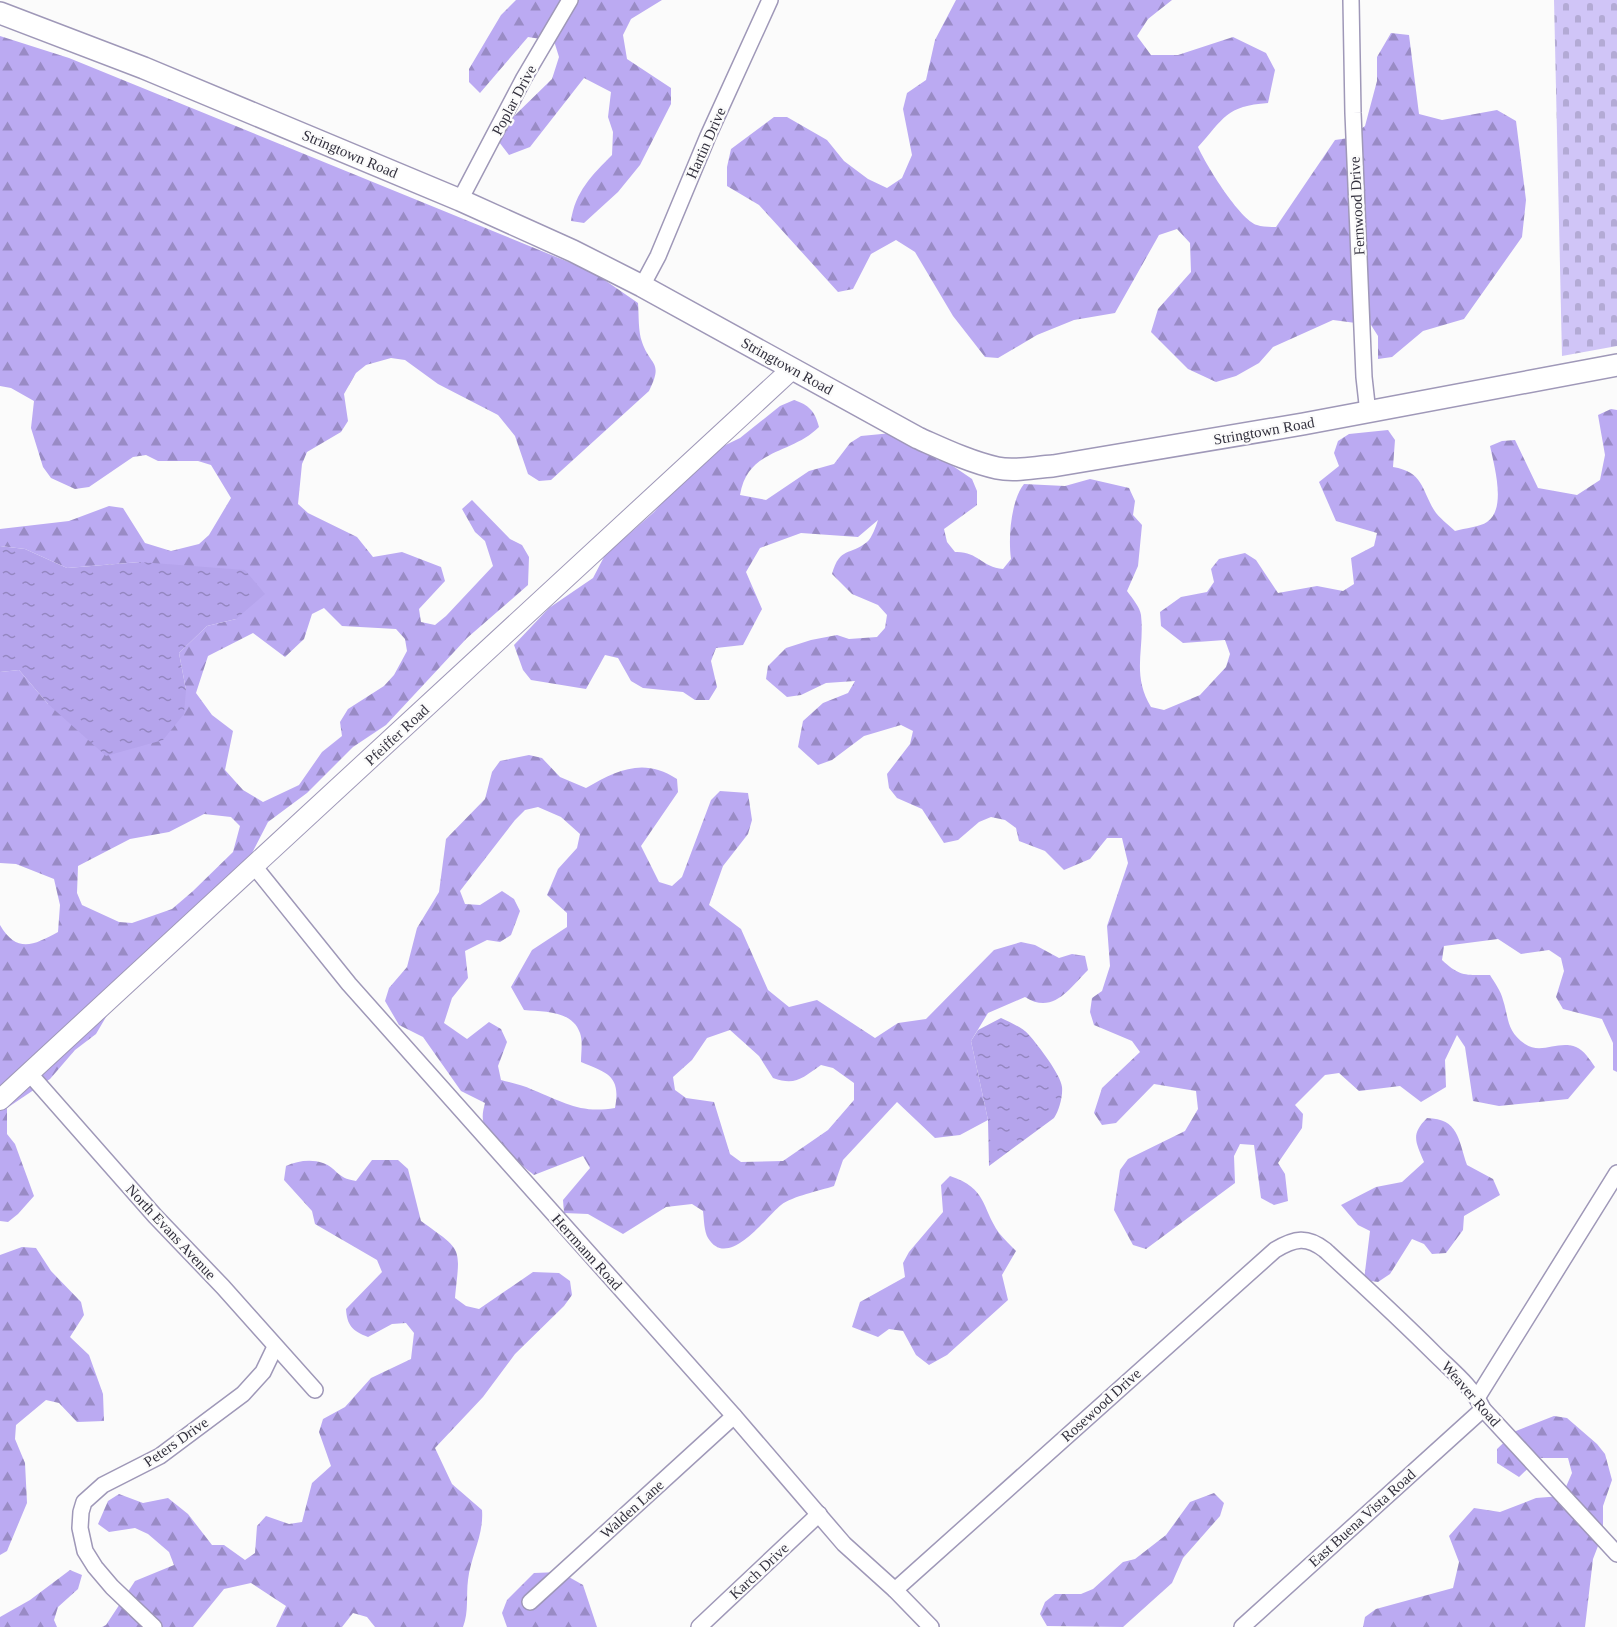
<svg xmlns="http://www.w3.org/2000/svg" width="1617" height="1627" font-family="Georgia,serif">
<defs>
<pattern id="forest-firs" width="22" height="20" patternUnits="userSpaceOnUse" patternTransform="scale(1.5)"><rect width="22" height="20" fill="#bbaaf2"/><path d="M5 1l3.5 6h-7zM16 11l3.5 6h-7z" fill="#998bc5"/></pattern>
<pattern id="cemetery-stones" width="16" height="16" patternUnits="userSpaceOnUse" patternTransform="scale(1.5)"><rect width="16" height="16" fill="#d0c5f7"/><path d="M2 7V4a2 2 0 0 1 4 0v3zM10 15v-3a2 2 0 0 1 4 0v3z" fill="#b3aad5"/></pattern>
<pattern id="water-ripples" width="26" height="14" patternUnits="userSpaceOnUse" patternTransform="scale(1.5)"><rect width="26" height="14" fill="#b5a4ec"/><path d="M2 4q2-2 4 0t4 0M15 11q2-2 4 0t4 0" fill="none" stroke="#9486c1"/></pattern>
</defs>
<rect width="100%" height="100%" fill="#fbfbfb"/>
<g fill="url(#forest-firs)" fill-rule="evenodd">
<path d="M516,0h146l-31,19 -8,16 4,24 44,29v16l-31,61 -22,27 -34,31 -13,-2c4,-29 21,-46 41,-66l1,-23 -5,-15 3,-25 -27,-14 -54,69 -21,8 -10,-13 7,-18 46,-45 7,-22 -5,-16 -26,-4 -48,56 -11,-11v-13l32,-54z"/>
<path d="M956,0h216l-24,19 -11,17 14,19h27l55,-18 33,16 9,17 -7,33c-42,3 -44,15 -70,44 8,18 42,73 59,78 5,2 13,2 19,2l59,-87 14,-2 16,-12 12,-45v-24l14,-24 18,2 10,79 23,6 55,-10 19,11 10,79 -4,37 -58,82 -41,12 -31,26 -14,2v-23l-7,-11 -38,-5 -60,27 -14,16 -23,13 -20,6 -28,-13 -37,-37 7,-23 33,-37 -1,-29 -13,-14 -18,6 -44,78 -41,7 -37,15 -39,23 -13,-1 -32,-41 -38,-64 -19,-12 -25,14 -18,35 -15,3 -79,-87 -32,-19v-19l4,-18 43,-32h13l40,23 17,21 24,18 19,9 15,-10 10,-23 -9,-46 4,-16 19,-13 9,-40z"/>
<path d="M0,36l69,22 524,214 45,31c1,12 0,28 4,39 8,24 22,19 7,49l-98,89 -12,1 -11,-7 -13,-38 -17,-21 -60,-31 -33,-24 -14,-2 -25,7 -10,8 -12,21 4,27 -7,11 -34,20 -5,12 -4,40 10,9 49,24 16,20 29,-5 39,15 4,14 -26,28 2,13 14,3 11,-9 47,-50 -8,-25 -10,-9 -13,-23 10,-9 38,39 12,6 7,12 -1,28 -61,53 -81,87 -33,22 -46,46 -39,29 -18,35 -114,109 -40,68 -21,16 -25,29 -43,29v26l8,10 19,52 -16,18 -10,8 -8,-1v-296c17,29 34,20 58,7l2,-27 -6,-26 -38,-15 -16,-1v-191l19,-2 29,34 138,-14 -7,-37 28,-27 29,-7 -96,-57 -73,6 -42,-19 -25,-3v-17l69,-8 40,-15 14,2 22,35 26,8 28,-7 10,-9 22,-37 -20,-33 -13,-4h-40l-12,-6 -13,2 -44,30 -14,2 -24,-11 -8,-11 -12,-39 3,-27 -23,-13 -11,-2zM324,608l18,18 54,3 9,10 2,12 -13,24 -10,11 -36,23 -8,13 2,14 -20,16 -23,33 -36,17 -20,-12 -18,-20 8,-39 -21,-16 -16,-22 12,-37 45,-23 32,24 19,-18 8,-25zM204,814l27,3 9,9 -7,26 -40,39 -21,18 -40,14 -13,-1 -37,-17 -5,-12 1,-27 52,-27 39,-7z"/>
<path d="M794,400c15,5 21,11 25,27 -28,28 -71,21 -79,68l26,5 43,-29 25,-7 16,-21 11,-7 31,-3 36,16 44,30 5,12v14l-33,24 3,13 8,10c23,-1 26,15 48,17l8,-10c-3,-21 0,-59 13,-75l41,2 25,-7 39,9 6,13 -2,14 9,10 -4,41 -11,25c5,7 13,16 14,24 4,34 -10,59 10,92l13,3 36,-15 26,-28 4,-13 -5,-14 -42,3 -22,-17 -1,-14 21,-15 26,-5 7,-10 -3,-13 8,-10 26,-6 11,7 22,33 39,-7 26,5 11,-7 -3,-26 23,-12 3,-13 -41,-12 -17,-39 20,-16 -5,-13 4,-12 11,-7 39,-4 7,10 -2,27c30,5 28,21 41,43 5,8 14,14 21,21 10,-3 25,-4 32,-9 20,-13 7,-57 3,-76l12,-5 13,-1 23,48 39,7 23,-15 5,-25 -7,-40 13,-6 6,1v662l-4,-2v-27l-11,-24 -39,-10 -7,-12 8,-26 -3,-13 -12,-8 -28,4 -23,-15 -54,7 -2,14c18,17 24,15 48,15 4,7 11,16 13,25 6,18 3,31 22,44 16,11 33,-4 51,3 8,3 14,13 19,20l-27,32 -69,7 -26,-5 -8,-54 -8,-12 -12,25 1,27 -25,15 -21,-16 -41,5 -20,-18 -14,2 -30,30 8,9 -1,14 -24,35 7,11 3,27 -14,4 -13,-7 -7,-53 -14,-1 -6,12 1,27 -89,66 -13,-4 -19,-35 6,-40 8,-11 57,-28 13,-22 -2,-18 -42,-7 -38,39 -14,2 -8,-12 8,-25 38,-36 -8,-11 -38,-16 -4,-13 2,-14 10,-7 8,-25 -3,-40 21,-63 -6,-25h-15l-17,21 -26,11 -19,-19 -26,-10 -3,-13 -11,-8 -14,-3 -12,5 -21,18 -14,3 -22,-34 -25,-11 -8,-10 -2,-14 23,-30 3,-13 -12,-6 -37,11 -32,24 -14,5 -20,-18 5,-26 20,-18 25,-10 7,-12 -29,2 -25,12 -14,2 -21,-18 2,-13 18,-18 25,-8 26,-5 12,4 28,-2 8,-9 2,-13 -9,-10 -26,-11 -20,-20c8,-28 18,-18 35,-32 5,-4 9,-16 11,-22l-20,17 -57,-4 -41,15 -14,24 16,37 -19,36 -27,3 -5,13 6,26 -8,13h-14l-12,-8 -40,-4 -12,-7 -13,-23 -13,-3 -19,34 -55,-9 -8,-10 -9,-25 35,-37 44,-30 12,-23 49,-43 51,-57 35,-17 40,-32z"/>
<path d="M529,755l13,3 18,19 26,11c31,-18 58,-31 91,-9l1,13 -37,54 18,36 13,4 10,-9 29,-77 9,-9 28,2 4,27 -4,14 -25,32 -14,39 32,24 27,61 21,17 28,-7 58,38 23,-15 28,-4 68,-69 27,-8 14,3 24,13 13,-4 13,2 3,14c-19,19 -35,45 -63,27l-37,16 -17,28 17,79 -28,15 -25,3 -38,-36 -54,58 -9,26c-15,5 -41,10 -53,19 -15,12 -53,66 -73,33 -4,-7 -4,-19 -5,-27l-11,-7 -26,3 -43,27 -35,-20 -24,-1 -1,-13 27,-32 -7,-12 -49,19c-12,-9 -43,-36 -49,-48 -4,-9 -2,-16 0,-24l-24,-12 -38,-54 -24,-12 -14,-24 4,-13 18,-21 10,-39 22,-36 7,-53 39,-40 7,-27 8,-11zM538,807l23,10 19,17 -3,14 -19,21 -11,26 20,18v14l-35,23 -21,37 13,23c20,2 48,0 56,23 3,8 1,20 1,29 27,11 40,14 34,46 -35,6 -51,-6 -82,-18 -10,-5 -21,-7 -32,-10l-3,-14 9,-24 -6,-13 -12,-7 -22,17 -23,-16 8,-25 16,-20 -3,-27 22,-11 13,2 11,-7 9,-24 -6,-12 -12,-8 -22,14 -15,-1 -5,-13 55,-71 10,-10zM730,1030l29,26 14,22c23,8 29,0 48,-13l12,3 21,15v17l-26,30 -45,31 -42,1 -11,-8 -16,-52 -28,-4 -11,-8 -2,-13 19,-17 15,-22z"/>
<path d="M1427,1118c32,1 31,21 40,47l26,14 7,16 -36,21 -1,14 -17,23 -14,1 -8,-10 -12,-5 -22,35 -12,8 -14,-2 6,-49 -12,-6 -17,-20 35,-18 26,-5 22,-20c-8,-20 -14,-27 3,-44z"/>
<path d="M372,1160h26l10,9 13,52c43,31 39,25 34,77l11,8 13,3 54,-37 26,1 11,8 2,14 -8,11 -49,48 -32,43 -48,51 17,36 30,26c2,25 -11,45 -14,70 -2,15 1,32 -5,47h-88l-8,-10 -14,-4 -11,14h-66l10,-21 -35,-23 -27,6 -31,38h-91l4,-2 29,-44 39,-16 -5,-13 -21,-18 -13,-6 -26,4 -11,-8 10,-23 11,-7 24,9 25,-5 20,16 24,31h12l21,15 10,-7 2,-27 9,-10 23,8 13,-2 10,-39 19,-17 -12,-34 4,-13 22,-12 26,-29 40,-19 3,-26 -8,-10 -14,1 -24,13c-16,-6 -21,-12 -22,-28l36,-37 -5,-12 -62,-36 -3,-13 -28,-31 2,-14c11,-5 25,-7 37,-3 14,5 13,15 33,18z"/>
<path d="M950,1176c38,13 31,31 49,57 5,6 11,12 17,18l-14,24 6,25 -61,55 -18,10 -13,-10 -13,-24 -14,-2 -11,8 -26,-10 8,-25 45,-25 -2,-14 6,-11 34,-40 -2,-27z"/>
<polygon points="22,1247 36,1248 51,1271 81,1302 84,1315 70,1337 89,1355 103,1394 104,1421 77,1422 59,1403 46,1400 16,1425 15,1439 25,1463 27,1503 7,1551 0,1555 0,1255"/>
<polygon points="1554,1416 1567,1418 1597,1444 1605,1454 1612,1480 1603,1506 1603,1533 1593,1559 1585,1627 1363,1627 1365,1617 1376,1609 1453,1588 1459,1562 1449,1536 1474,1508 1500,1512 1536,1498 1562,1496 1572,1473 1568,1458 1539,1458 1519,1477 1497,1463 1497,1449 1516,1431"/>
<polygon points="1214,1493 1224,1503 1220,1516 1183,1558 1172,1583 1123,1627 1047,1626 1040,1614 1045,1602 1055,1594 1081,1594 1093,1589 1123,1562 1135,1559 1166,1535 1190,1502"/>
<polygon points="70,1570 82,1575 78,1589 58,1607 54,1620 57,1627 0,1627 0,1617 30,1600"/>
<polygon points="560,1572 583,1585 597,1627 507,1627 502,1613 507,1600 534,1573"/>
</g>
<polygon fill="url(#cemetery-stones)" points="1554,0 1617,0 1617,346 1562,356"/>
<g fill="url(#water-ripples)">
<polygon points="0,546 25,549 67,568 140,562 245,570 265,594 236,619 207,626 179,653 186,690 184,714 163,740 106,756 48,704 19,670 0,672"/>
<path d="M1001,1018c10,5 21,9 28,17 9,10 32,40 33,52 1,9 -3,24 -8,31l-65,48 -1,-46 -17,-79 7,-11z"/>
</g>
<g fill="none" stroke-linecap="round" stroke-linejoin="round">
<defs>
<g id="minor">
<polyline points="1351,0 1353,113 1364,377 1368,413"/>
<polyline points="460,200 524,78 570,0"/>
<polyline points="642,286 658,256 708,136 770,0"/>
<polyline points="254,866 349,984 734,1416 844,1544 895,1590 931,1627"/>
<polyline points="29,1073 155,1216 223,1287 315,1390"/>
<polyline points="1477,1398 1617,1173"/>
<path d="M895,1590l380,-340c20,-12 32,-14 50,0 37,34 73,67 109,103 17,17 38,33 49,56l134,145"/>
<polyline points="530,1602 734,1416"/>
<polyline points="154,1627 112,1587 95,1567 85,1551 80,1528 81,1512 84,1502 103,1485 160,1456 243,1394 263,1372 275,1347"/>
<polyline points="699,1627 819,1514"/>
<polyline points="1242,1627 1483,1409"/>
</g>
<polyline id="tertiary" points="0,1100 792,369"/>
<path id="secondary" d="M0,13l144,55 316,132 113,51 69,35 276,152c25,11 52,24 79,30 18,4 38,-1 56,-2l250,-42 314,-59"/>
</defs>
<use href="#minor" stroke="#9f98b8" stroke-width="18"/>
<use href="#tertiary" stroke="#9f98b8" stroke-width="22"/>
<use href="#secondary" stroke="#9f98b8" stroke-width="24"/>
<use href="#minor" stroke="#fff" stroke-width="15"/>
<use href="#tertiary" stroke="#fff" stroke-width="20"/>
<use href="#secondary" stroke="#fff" stroke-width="21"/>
</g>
<g text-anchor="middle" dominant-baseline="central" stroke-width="4.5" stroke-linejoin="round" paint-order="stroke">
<g font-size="15" fill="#33313e" stroke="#fbfbfb">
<text transform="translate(514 100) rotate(-62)">Poplar Drive</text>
<text transform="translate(706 143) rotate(-66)">Hartin Drive</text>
<text transform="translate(350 154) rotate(23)">Stringtown Road</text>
<text transform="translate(1357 206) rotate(-93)">Fernwood Drive</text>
<text transform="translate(787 366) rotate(29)">Stringtown Road</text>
<text transform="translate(1264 431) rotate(-10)">Stringtown Road</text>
<text transform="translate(397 735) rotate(-43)">Pfeiffer Road</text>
<text transform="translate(171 1232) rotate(47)">North Evans Avenue</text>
<text transform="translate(587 1252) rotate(48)">Herrmann Road</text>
<text transform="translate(1471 1394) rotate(49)">Weaver Road</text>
<text transform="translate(1101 1405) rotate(-42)">Rosewood Drive</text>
<text transform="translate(176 1442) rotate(-35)">Peters Drive</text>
<text transform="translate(632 1509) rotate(-42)">Walden Lane</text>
<text transform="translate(1362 1518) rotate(-42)">East Buena Vista Road</text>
<text transform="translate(759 1571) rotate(-43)">Karch Drive</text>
</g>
</g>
</svg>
